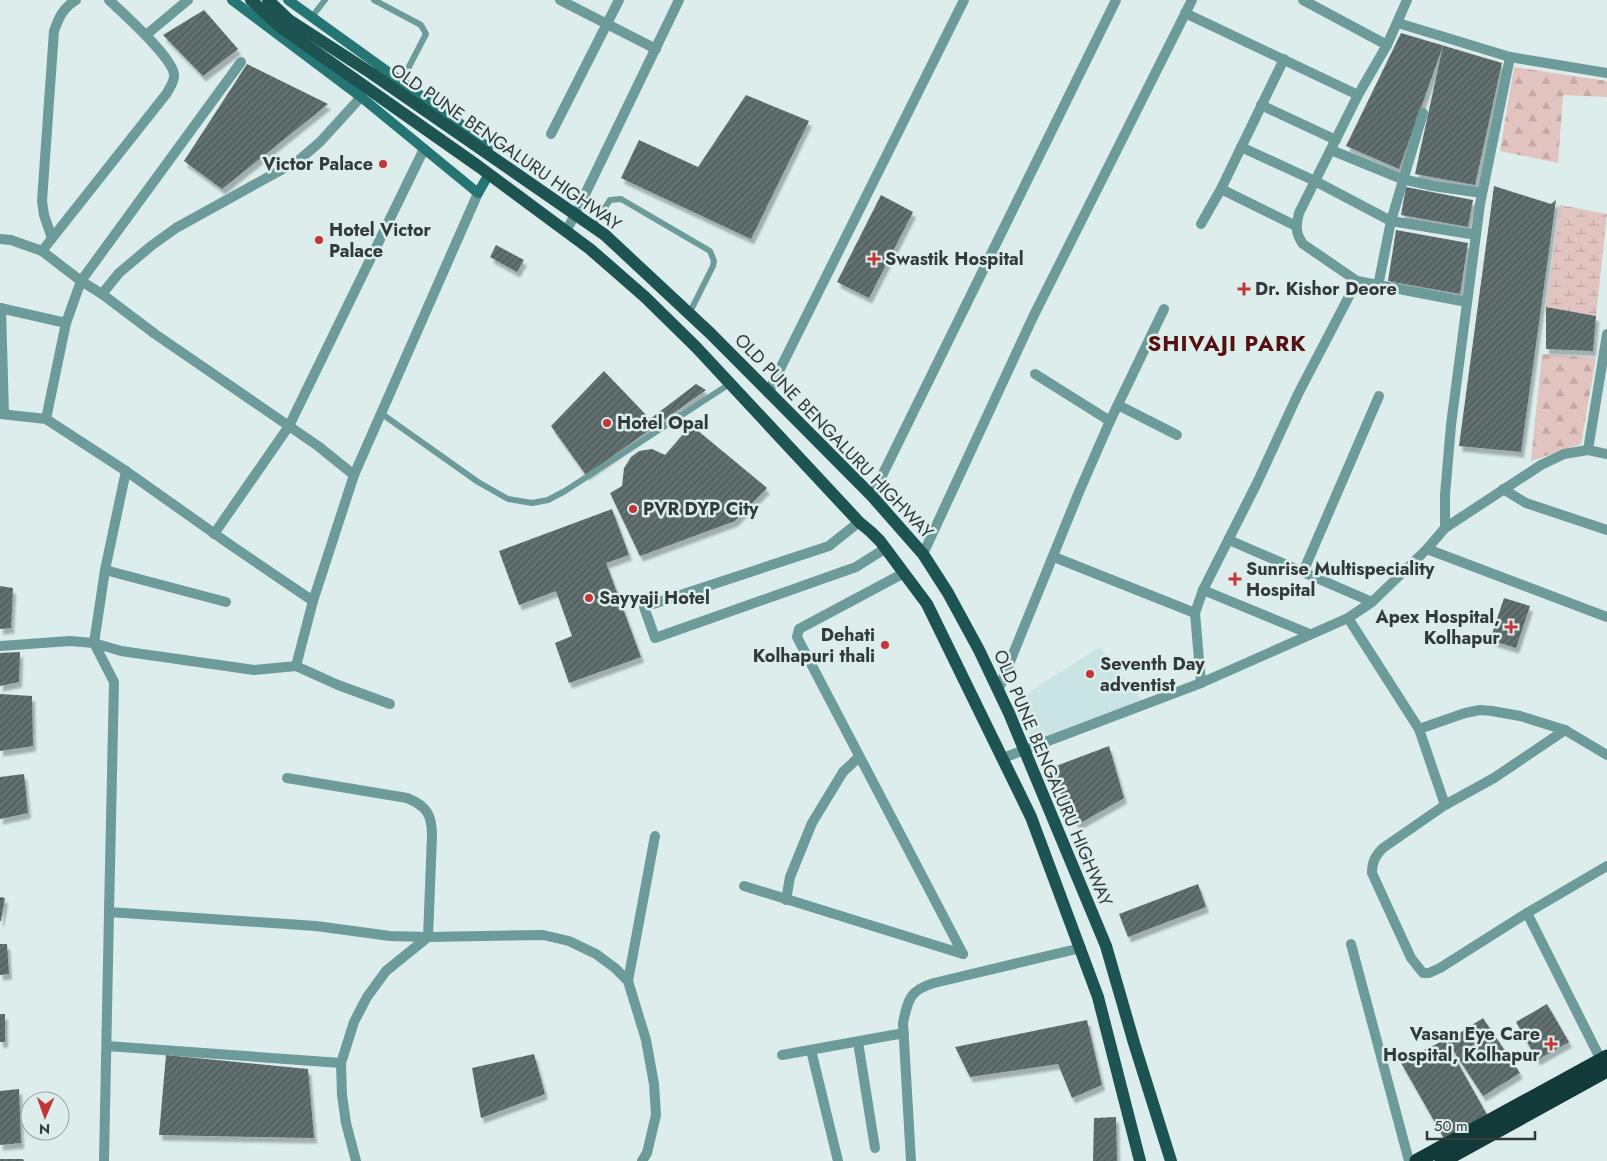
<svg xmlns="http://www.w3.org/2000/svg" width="1607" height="1161" font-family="Jost,sans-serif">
<defs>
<pattern id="forest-firs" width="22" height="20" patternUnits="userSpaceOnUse" patternTransform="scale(1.25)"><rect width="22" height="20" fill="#e1c3c0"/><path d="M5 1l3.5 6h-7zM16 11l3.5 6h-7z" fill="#c2a8a6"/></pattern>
<pattern id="wetland-marsh" width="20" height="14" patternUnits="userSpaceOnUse" patternTransform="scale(1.25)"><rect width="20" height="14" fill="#e1c3c0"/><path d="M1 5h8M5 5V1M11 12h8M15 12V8" fill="none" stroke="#c2a8a6"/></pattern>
<pattern id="building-hatch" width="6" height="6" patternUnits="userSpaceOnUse" patternTransform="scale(1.25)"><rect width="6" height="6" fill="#627170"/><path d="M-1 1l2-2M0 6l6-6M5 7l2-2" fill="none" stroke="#4d5958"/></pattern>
<filter id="shadow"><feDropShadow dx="3" dy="5.5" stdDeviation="1" flood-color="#0004"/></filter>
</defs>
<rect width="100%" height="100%" fill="#dcedec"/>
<polygon fill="#c9e4e3" points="1100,647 1143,701 1034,741 1011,704"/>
<g fill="url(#forest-firs)">
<polygon points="1514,67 1607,81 1607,97 1563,95 1558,163 1500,151"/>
<polygon points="1542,354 1596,358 1581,444 1531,461"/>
</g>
<polygon fill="url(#wetland-marsh)" points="1560,205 1607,214 1596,316 1546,307"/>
<g fill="url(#building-hatch)" filter="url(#shadow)">
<polygon points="204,10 238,49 203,76 163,35"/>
<polygon points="1401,33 1502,63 1475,185 1415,174 1443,46 1399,169 1346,146"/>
<polygon points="247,64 328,104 222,189 184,161"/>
<polygon points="746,95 809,121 751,239 621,178 639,140 698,167"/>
<polygon points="1494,186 1551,204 1556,200 1521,452 1459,446"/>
<polygon points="1406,187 1473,200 1468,227 1401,215"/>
<polygon points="881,195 913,212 869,298 837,282"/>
<polygon points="1396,230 1468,243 1460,294 1388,281"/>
<polygon points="496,245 524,260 517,272 490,257"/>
<polygon points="1546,307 1596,316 1593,351 1546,349"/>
<polygon points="604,371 650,419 696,384 706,390 586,475 551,426"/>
<polygon points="691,425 767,488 735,521 640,556 610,493 622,486 624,468 631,457 639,451 652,449 665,455"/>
<polygon points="612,509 629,555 606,563 641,657 569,683 555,643 572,636 556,591 519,605 499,551"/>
<polygon points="0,586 13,588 11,628 0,629"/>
<polygon points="1504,598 1530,606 1516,648 1490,640"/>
<polygon points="20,652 19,682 0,686 0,653"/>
<polygon points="0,694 32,696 33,746 0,751"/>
<polygon points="1109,746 1124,798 1077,825 1048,769"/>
<polygon points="24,774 28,813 0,819 0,777"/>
<polygon points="1198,884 1206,907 1128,937 1119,914"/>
<polygon points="0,897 5,898 1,921 0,921"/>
<polygon points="0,944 7,944 9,974 0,975"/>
<polygon points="1547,1004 1569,1042 1537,1060 1516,1022"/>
<rect x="0" y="1014" width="5" height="28"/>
<polygon points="1483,1018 1520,1073 1483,1096 1447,1041"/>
<polygon points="1087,1020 1102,1085 1072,1098 1058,1064 970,1077 955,1047"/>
<polygon points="1445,1040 1489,1118 1446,1142 1400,1061"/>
<polygon points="534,1054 545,1094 481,1118 472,1068"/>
<polygon points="166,1055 308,1069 314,1138 159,1135"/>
<polygon points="19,1089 21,1143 0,1145 0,1091"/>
<polygon points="1116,1117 1117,1161 1093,1161 1094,1118"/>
<polygon points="0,1159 23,1159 24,1161 0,1161"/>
</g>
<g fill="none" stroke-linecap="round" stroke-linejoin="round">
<g stroke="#6d9b99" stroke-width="6">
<polyline points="374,0 421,25 426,34 401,82"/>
<polyline points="311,18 325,0"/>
<polyline points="592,227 610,200 621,199 710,251 714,261 713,266 689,314"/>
<polyline points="382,414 478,482 508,499 532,503 548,500 565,491 731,383"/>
</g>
<g stroke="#6d9b99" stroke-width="10">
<polyline points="560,0 656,49"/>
<polyline points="1303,0 1387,45"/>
<path d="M1407,0l-20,45 -29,50 -59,118c-3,13 -4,20 4,31l54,37 110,21"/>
<polyline points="1185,13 1358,95"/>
<polyline points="1398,23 1510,57 1607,73"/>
<polyline points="146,35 188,0"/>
<polyline points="1261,105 1336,140"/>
<polyline points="551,134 619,0"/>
<polyline points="1241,147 1315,181 1391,221 1476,235"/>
<polyline points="1331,150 1402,179 1433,186 1482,193"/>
<polyline points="1221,189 1296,226"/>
<polyline points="1201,224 1221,189 1284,59"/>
<polyline points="566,231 575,215 679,0"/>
<path d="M52,238l-8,-23 -2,-14 12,-170c5,-14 9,-23 22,-31"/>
<polyline points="0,239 11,240 42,251 81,281 102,294 155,334 318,446 354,475"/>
<path d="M42,251l125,-158c3,-6 8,-12 7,-19 -3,-18 -50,-60 -65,-74"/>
<polyline points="1378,286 1391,221 1423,113"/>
<polyline points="102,294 119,273 151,246 176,228 299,160 320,142 361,97"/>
<polyline points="0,308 66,323"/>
<polyline points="1,308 4,414"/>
<polyline points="1035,374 1110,421"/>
<polyline points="768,393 964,0"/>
<polyline points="1118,405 1177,435"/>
<polyline points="0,414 46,419 126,471 232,546 313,601"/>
<polyline points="46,419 66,323 81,281 241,62"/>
<polyline points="1588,450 1607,334"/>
<polyline points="126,471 105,570 94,643 114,682 109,912 316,926 390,936 428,937 386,971 367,997 354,1022 341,1063 342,1095 346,1123 356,1161"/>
<polyline points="1503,489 1526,503 1607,530"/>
<polyline points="872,496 1116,0"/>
<polyline points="859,522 829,546 644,607 655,638 856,567 886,548"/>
<polyline points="1445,528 1445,495 1451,425 1480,204 1510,57"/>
<polyline points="214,534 289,426 424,149"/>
<polyline points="1229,540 1372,602"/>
<polyline points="1427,549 1607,617"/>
<polyline points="923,554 1033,317 1192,0"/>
<polyline points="1054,557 1195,613"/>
<polyline points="105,570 226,602"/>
<polyline points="1303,572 1379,396"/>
<polyline points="904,573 799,629 797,637 963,954"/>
<polyline points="1203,590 1310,634"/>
<polyline points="1348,618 1419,729"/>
<polyline points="0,646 70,641 94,643 121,651 254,670 296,666 313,601 354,475 478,193"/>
<polyline points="296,666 338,685 390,704"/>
<polyline points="1201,683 1195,613 1203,590 1257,483 1298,394 1357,281"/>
<polyline points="998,691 1079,492 1110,421 1164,309"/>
<path d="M1565,730l-71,48 -49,27 -62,43c-8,8 -11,14 -11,25l39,85 12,15h6l11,-5 87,-55 80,-47"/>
<polyline points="1003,758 1201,683 1348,618 1372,602 1427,549 1445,528 1541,465 1564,454 1588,450 1607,454"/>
<path d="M287,778l120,20c20,8 25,17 25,38l-4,101 115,-2 26,6 27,13 19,14 13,13 18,59 8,44 2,31 -9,38 -5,8"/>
<polyline points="1445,805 1419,729 1465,713 1480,710 1492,711 1520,716 1565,730 1607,755"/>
<polyline points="744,886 963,954"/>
<polyline points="786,900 790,877 812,823 843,772 859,757"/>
<polyline points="1527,913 1601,1060"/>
<polyline points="1351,944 1409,1161"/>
<polyline points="628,981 655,836"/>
<polyline points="858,1042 875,1148"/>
<polyline points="107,1046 341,1063"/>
<polyline points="811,1050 838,1161"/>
<polyline points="782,1055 904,1033"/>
<polyline points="104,1161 109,912"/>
<path d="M911,1161l-8,-138c5,-24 7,-33 31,-40l147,-35"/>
</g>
<g stroke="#247573" stroke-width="10">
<polyline points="232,0 361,97 478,193 489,174"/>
<polyline points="288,0 462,125 488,148"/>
</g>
<g stroke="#1d5452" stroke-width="12">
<polyline points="251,0 279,26 478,166 590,249 645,297 696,347 859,522 871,532 880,541 927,604 1031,817 1098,997 1140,1161"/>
<polyline points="268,0 289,20 371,73 605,235 710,333 872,496 923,554 948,593 979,650 1009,713 1106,946 1134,1043 1171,1161"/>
</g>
<g stroke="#113a38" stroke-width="15">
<polyline points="1417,1161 1607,1057"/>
<polyline points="1442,1161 1607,1070"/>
</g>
</g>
<g fill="#c43537" stroke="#dcedec" stroke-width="2">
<circle cx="383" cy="164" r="5"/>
<circle cx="319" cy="240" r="5"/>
<path d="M871.5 251.5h5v5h5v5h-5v5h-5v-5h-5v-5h5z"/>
<path d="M1241.5 281.5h5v5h5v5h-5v5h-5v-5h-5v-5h5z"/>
<circle cx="607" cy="423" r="5"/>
<circle cx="633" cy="509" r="5"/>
<path d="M1232.5 571.5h5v5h5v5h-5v5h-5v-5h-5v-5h5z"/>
<circle cx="589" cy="598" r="5"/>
<path d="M1508.5 619.5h5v5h5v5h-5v5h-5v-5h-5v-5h5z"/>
<circle cx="885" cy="645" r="5"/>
<circle cx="1090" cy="674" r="5"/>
<path d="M1548.5 1036.5h5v5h5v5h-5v5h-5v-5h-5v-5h5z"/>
</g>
<g text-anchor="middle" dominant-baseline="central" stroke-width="5" stroke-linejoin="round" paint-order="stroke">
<g font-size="18" fill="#333a3a" stroke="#dcedec">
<text transform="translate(506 147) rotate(35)">OLD PUNE BENGALURU HIGHWAY</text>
<text transform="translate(834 436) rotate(46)">OLD PUNE BENGALURU HIGHWAY</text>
<text transform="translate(1053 778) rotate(67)">OLD PUNE BENGALURU HIGHWAY</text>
</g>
<g font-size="18" font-weight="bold" fill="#333a3a" stroke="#dcedec" text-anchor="start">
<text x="373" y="164" text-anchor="end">Victor Palace</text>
<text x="329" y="230">Hotel Victor<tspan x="329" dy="21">Palace</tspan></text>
<text x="885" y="259">Swastik Hospital</text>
<text x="1255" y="289">Dr. Kishor Deore</text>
<text x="617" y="423">Hotel Opal</text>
<text x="643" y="509">PVR DYP City</text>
<text x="1246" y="569">Sunrise Multispeciality<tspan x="1246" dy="21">Hospital</tspan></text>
<text x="599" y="598">Sayyaji Hotel</text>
<text x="1500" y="617" text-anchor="end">Apex Hospital,<tspan x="1500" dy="21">Kolhapur</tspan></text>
<text x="875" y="635" text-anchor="end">Dehati<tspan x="875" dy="21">Kolhapuri thali</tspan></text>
<text x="1100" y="664">Seventh Day<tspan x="1100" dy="21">adventist</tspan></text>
<text x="1540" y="1034" text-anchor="end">Vasan Eye Care<tspan x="1540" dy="21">Hospital, Kolhapur</tspan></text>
</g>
<g font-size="22" font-weight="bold" letter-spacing="1" fill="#551112" stroke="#dcedec">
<text x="1227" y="343">SHIVAJI PARK</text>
</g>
</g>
<g transform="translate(45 1116) rotate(182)"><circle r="24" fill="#dcedec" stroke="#98a5a5"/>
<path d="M0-4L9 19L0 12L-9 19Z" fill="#c43537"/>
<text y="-8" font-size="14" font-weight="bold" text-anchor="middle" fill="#333a3a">N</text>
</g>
<path d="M1427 1131v8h108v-8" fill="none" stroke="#333a3a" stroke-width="2.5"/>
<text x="1434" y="1131" font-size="15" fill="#333a3a" stroke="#dcedec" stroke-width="4" paint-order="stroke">50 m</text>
</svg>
